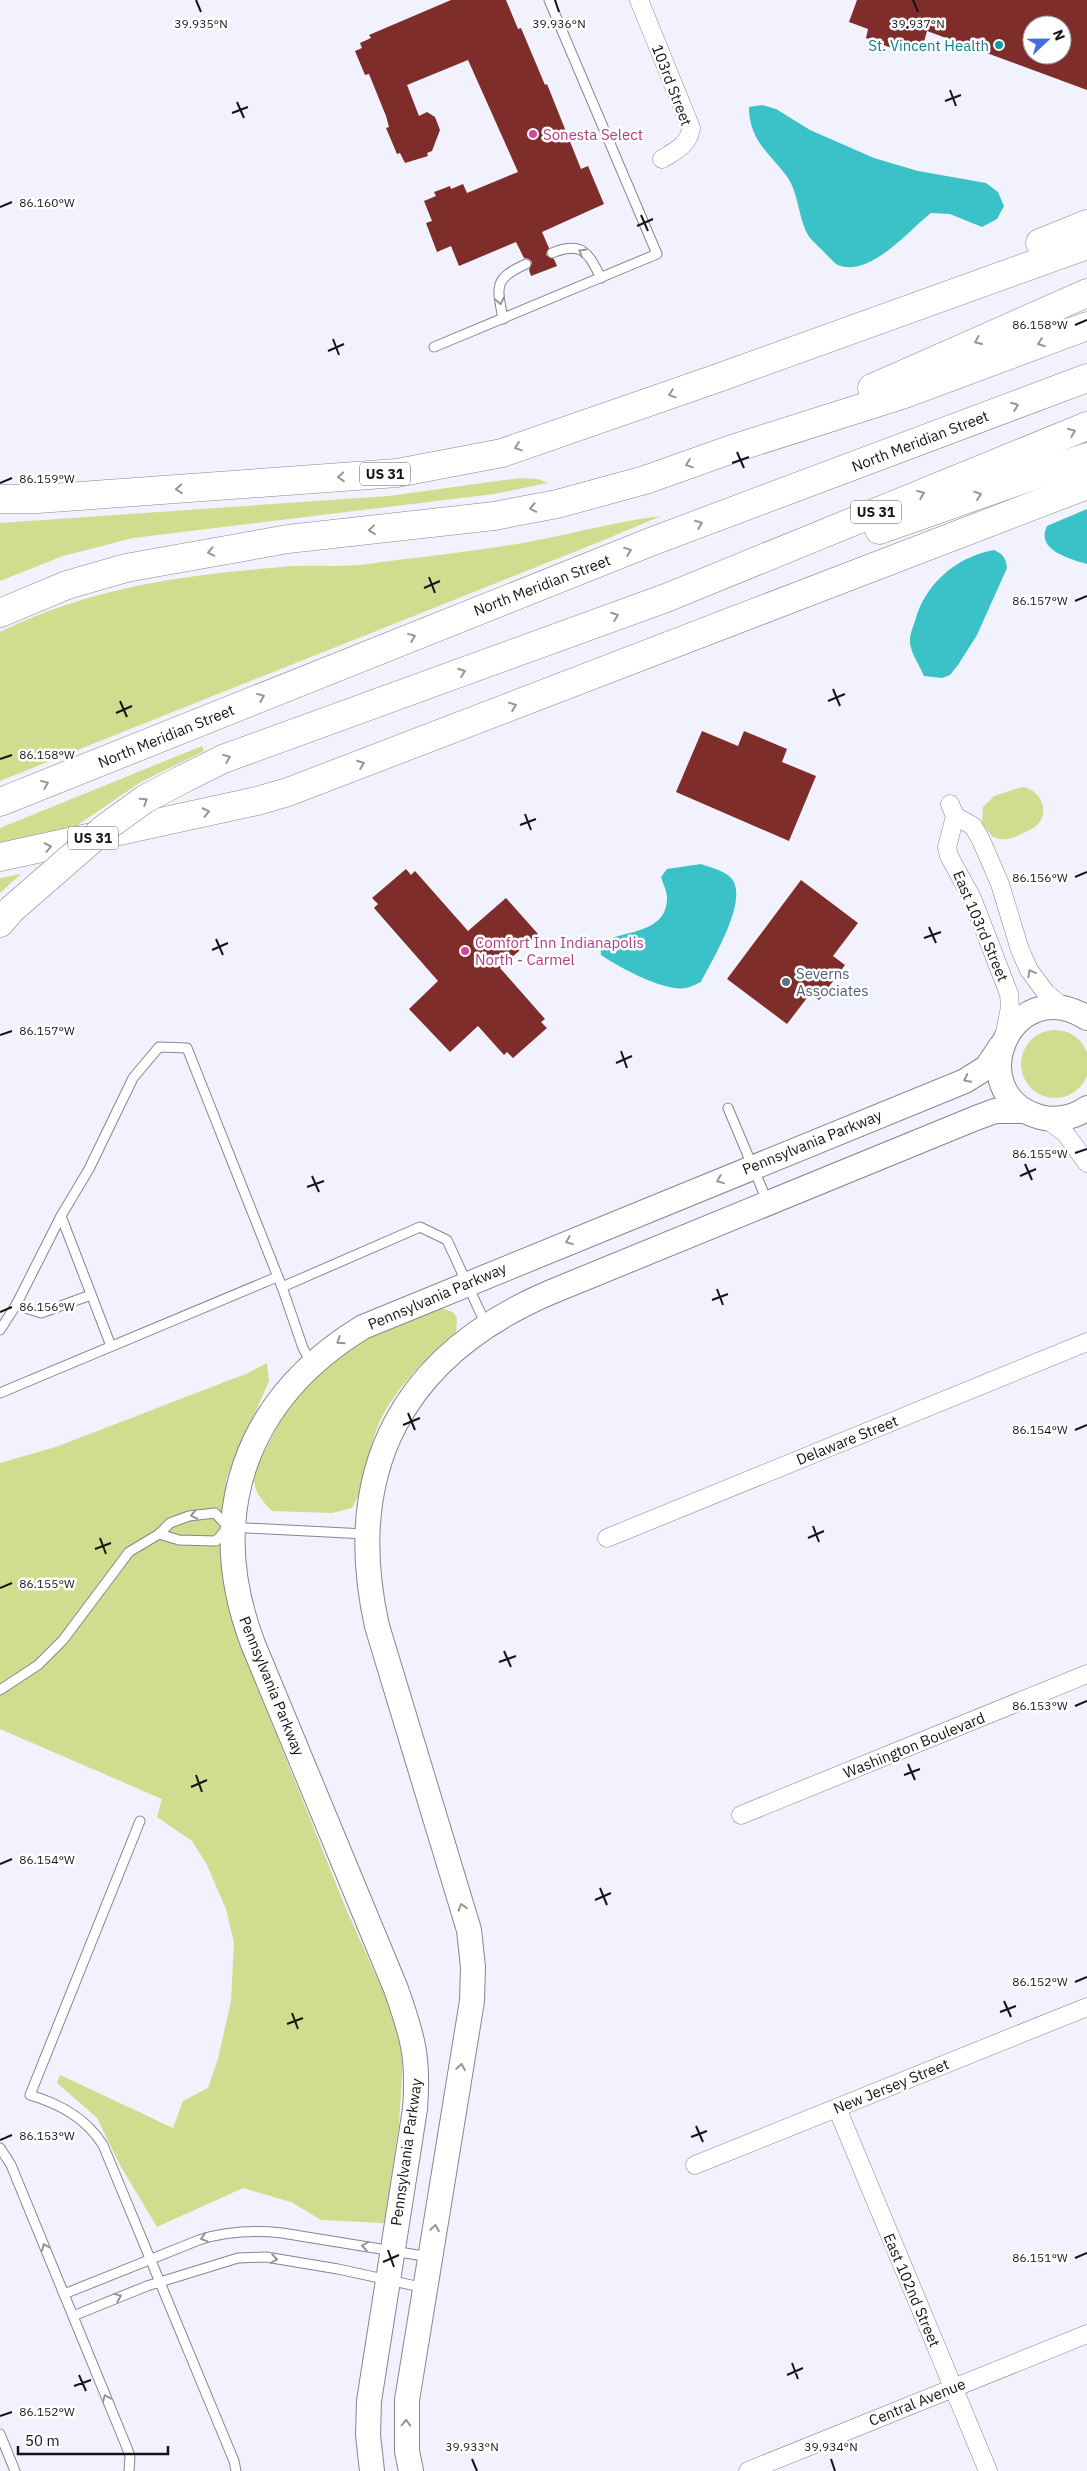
<svg xmlns="http://www.w3.org/2000/svg" width="1087" height="2471" font-family="'IBM Plex Sans',sans-serif">
<rect width="100%" height="100%" fill="#f1f2fd"/>
<g fill="#cfdd8e">
<polygon points="520,478 538,479 548,483 494,494 133,538 63,556 0,581 0,523 389,496"/>
<path d="M661,516l-57,24 -604,241v-149c92,-45 180,-56 281,-65 28,-3 58,1 87,-3 58,-8 117,-13 175,-25 40,-8 78,-18 118,-23z"/>
<polygon points="202,746 204,751 141,782 73,828 0,844 0,828"/>
<path d="M1022,787c18,2 29,24 15,38 -5,5 -12,7 -18,10 -9,4 -16,6 -26,2l-11,-13 1,-17 11,-11z"/>
<polygon points="21,874 0,893 0,878"/>
<circle cx="1055" cy="1064" r="34"/>
<path d="M441,1308l12,4 4,6 -1,16c-30,22 -68,62 -80,97 -9,26 -10,54 -24,77l-20,5 -60,-2c-28,-28 -19,-39 -2,-70 6,-11 11,-23 17,-34 27,-40 107,-91 154,-99z"/>
<polygon points="267,1363 269,1381 226,1479 225,1595 244,1654 347,1911 398,2025 404,2043 399,2125 384,2223 321,2220 291,2202 243,2188 157,2227 121,2167 97,2118 57,2083 60,2075 173,2128 183,2101 208,2088 218,2059 231,2001 234,1943 226,1909 206,1863 192,1841 157,1817 162,1799 0,1729 0,1463 56,1447 248,1373"/>
</g>
<g fill="#3ac2c8">
<path d="M762,105l14,4 34,21 64,28 44,13 68,12 12,9 6,14 -7,13 -15,8 -32,-13 -19,-1c-22,17 -61,65 -93,52 -4,-2 -10,-9 -14,-13 -7,-7 -16,-14 -19,-23 -7,-17 -7,-35 -17,-51 -18,-25 -39,-37 -39,-71z"/>
<path d="M1087,509v55c-17,-5 -52,-14 -40,-38z"/>
<path d="M994,550c9,4 12,8 13,18l-30,67 -19,30 -8,10 -8,3 -18,-2c-4,-10 -15,-26 -14,-36 0,-6 3,-13 5,-19 10,-37 41,-64 79,-71z"/>
<path d="M701,864c8,3 21,6 28,12 24,19 -18,86 -28,106 -5,2 -10,5 -15,6 -22,4 -67,-21 -85,-33l-1,-12c22,-13 65,-8 67,-43 1,-7 -4,-16 -6,-23l6,-8z"/>
</g>
<g fill="#7e2d2a" fill-rule="evenodd">
<polygon points="451,0 506,0 518,29 521,28 545,85 547,84 581,169 588,166 604,204 542,232 549,248 546,255 554,259 557,266 531,276 529,270 532,262 529,259 524,258 516,242 459,266 451,246 437,252 426,223 432,221 424,201 436,196 434,192 450,186 451,189 463,184 467,193 518,172 468,60 407,85 419,116 427,112 435,117 440,130 432,151 427,153 428,156 405,163 400,153 397,154 386,128 389,127 386,116 369,74 365,75 355,51 362,48 360,43 371,38 369,35"/>
<path d="M857,0h230v90l-160,-59 -5,18 -20,-8 -3,10 -33,-13 2,-9 -19,-7zM1032,25h30v30h-30z"/>
<polygon points="702,731 738,746 744,731 787,749 782,762 816,776 789,841 676,792"/>
<polygon points="406,869 411,875 415,871 468,931 506,898 538,934 500,968 545,1019 541,1022 547,1028 513,1058 507,1052 504,1055 478,1026 450,1052 409,1009 438,981 374,908 378,904 372,898"/>
<polygon points="801,880 858,923 833,956 845,965 819,1000 810,994 787,1024 727,979"/>
</g>
<g fill="none" stroke-linecap="round" stroke-linejoin="round">
<defs>
<g id="service">
<path d="M552,253c30,-12 36,-1 49,25"/>
<path d="M503,319c-6,-33 -10,-40 23,-55"/>
<polyline points="434,347 657,254 549,0"/>
<polyline points="728,1108 768,1203"/>
<polyline points="61,1216 111,1346"/>
<polyline points="282,1287 420,1227 447,1240 486,1325"/>
<polyline points="16,1305 41,1313 91,1295"/>
<polyline points="0,1330 16,1305 61,1216 89,1169 133,1078 159,1047 187,1048 282,1287 303,1348 311,1363"/>
<polyline points="0,1393 277,1277"/>
<polyline points="159,1534 179,1540 216,1541 228,1527"/>
<polyline points="0,1690 38,1665 63,1640 129,1552 159,1534 170,1523 189,1516 215,1513 228,1527 366,1534"/>
<path d="M140,1821l-110,274c30,9 56,23 73,50l131,316 2,10"/>
<polyline points="0,2148 11,2165 125,2443 130,2456 129,2471"/>
<path d="M64,2294l135,-54c28,-9 54,-10 83,-7l148,24"/>
<polyline points="73,2316 147,2286 238,2258 266,2257 338,2269 425,2288"/>
<polyline points="0,2434 15,2471"/>
</g>
<g id="minor">
<path d="M639,0l52,128c-2,17 -16,23 -29,31"/>
<polyline points="950,804 955,816 947,847 949,856 972,898 1009,994 1010,1007 1004,1038"/>
<polyline points="955,816 973,826 981,840 1000,884 1020,950 1029,970 1046,993 1064,1008"/>
<polyline points="1045,1118 1065,1133 1087,1163"/>
<polyline points="607,1538 1087,1342"/>
<polyline points="741,1815 1087,1674"/>
<polyline points="837,2108 988,2471"/>
<polyline points="695,2165 1087,2007"/>
<polyline points="748,2471 1087,2334"/>
</g>
<g id="secondary">
<path d="M1087,1018c-76,-48 -128,76 -47,99 15,4 34,1 47,-9"/>
<path d="M372,2471l-4,-36 1,-34 46,-292c4,-51 -2,-72 -19,-120l-143,-345c-49,-129 -8,-245 110,-317l602,-246 22,-14 14,-21"/>
<path d="M411,2471l-4,-20v-51l65,-399 1,-34 -4,-37 -92,-304c-35,-157 26,-271 174,-334l425,-174 19,-7h30"/>
</g>
<g id="motorway">
<polyline points="1040,243 1087,224"/>
<polyline points="872,388 1087,293"/>
<polyline points="0,499 38,499 397,473 502,453 718,378 1087,245"/>
<polyline points="879,530 1087,457"/>
<polyline points="0,613 67,585 126,568 288,539 494,516 557,504 645,480 735,448 905,394 1087,326"/>
<polyline points="183,779 223,759 666,598 1087,426"/>
<polyline points="0,802 653,541 1087,378"/>
<polyline points="0,857 257,801 288,792 1087,485"/>
<polyline points="0,923 12,909"/>
</g>
</defs>
<use href="#service" stroke="#848690" stroke-width="11"/>
<use href="#minor" stroke="#848690" stroke-width="19"/>
<use href="#secondary" stroke="#848690" stroke-width="26"/>
<use href="#motorway" stroke="#848690" stroke-width="29"/>
<use href="#service" stroke="#fff" stroke-width="9"/>
<use href="#minor" stroke="#fff" stroke-width="18"/>
<use href="#secondary" stroke="#fff" stroke-width="24"/>
<use href="#motorway" stroke="#fff" stroke-width="28"/>
<defs>
<polyline id="motorway-bridge" points="12,909 105,828 145,799 183,779"/>
</defs>
<use href="#motorway-bridge" stroke="#848690" stroke-width="29" stroke-linecap="butt"/>
<use href="#motorway-bridge" stroke="#fff" stroke-width="28"/>
</g>
<defs><path id="oneway-chevron" d="M-2-3.5L2.5 0L-2 3.5" fill="none" stroke-width="1.6" stroke-linecap="round" stroke-linejoin="round" transform="scale(1.25)"/></defs>
<g stroke="#959697">
<use href="#oneway-chevron" transform="translate(582 252) rotate(-149)"/>
<use href="#oneway-chevron" transform="translate(500 301) rotate(79)"/>
<use href="#oneway-chevron" transform="translate(978 341) rotate(156)"/>
<use href="#oneway-chevron" transform="translate(1041 343) rotate(160)"/>
<use href="#oneway-chevron" transform="translate(672 394) rotate(161)"/>
<use href="#oneway-chevron" transform="translate(1015 406) rotate(-21)"/>
<use href="#oneway-chevron" transform="translate(1072 432) rotate(-22)"/>
<use href="#oneway-chevron" transform="translate(518 447) rotate(161)"/>
<use href="#oneway-chevron" transform="translate(689 464) rotate(161)"/>
<use href="#oneway-chevron" transform="translate(341 477) rotate(176)"/>
<use href="#oneway-chevron" transform="translate(179 489) rotate(176)"/>
<use href="#oneway-chevron" transform="translate(921 494) rotate(-22)"/>
<use href="#oneway-chevron" transform="translate(978 495) rotate(-19)"/>
<use href="#oneway-chevron" transform="translate(533 508) rotate(169)"/>
<use href="#oneway-chevron" transform="translate(699 524) rotate(-21)"/>
<use href="#oneway-chevron" transform="translate(372 530) rotate(174)"/>
<use href="#oneway-chevron" transform="translate(628 551) rotate(-21)"/>
<use href="#oneway-chevron" transform="translate(211 552) rotate(169)"/>
<use href="#oneway-chevron" transform="translate(615 616) rotate(-20)"/>
<use href="#oneway-chevron" transform="translate(412 637) rotate(-22)"/>
<use href="#oneway-chevron" transform="translate(462 672) rotate(-20)"/>
<use href="#oneway-chevron" transform="translate(261 697) rotate(-22)"/>
<use href="#oneway-chevron" transform="translate(513 706) rotate(-21)"/>
<use href="#oneway-chevron" transform="translate(227 758) rotate(-22)"/>
<use href="#oneway-chevron" transform="translate(361 764) rotate(-21)"/>
<use href="#oneway-chevron" transform="translate(45 784) rotate(-22)"/>
<use href="#oneway-chevron" transform="translate(144 801) rotate(-33)"/>
<use href="#oneway-chevron" transform="translate(206 812) rotate(-12)"/>
<use href="#oneway-chevron" transform="translate(48 847) rotate(-12)"/>
<use href="#oneway-chevron" transform="translate(1031 973) rotate(-119)"/>
<use href="#oneway-chevron" transform="translate(967 1079) rotate(153)"/>
<use href="#oneway-chevron" transform="translate(720 1180) rotate(158)"/>
<use href="#oneway-chevron" transform="translate(569 1241) rotate(158)"/>
<use href="#oneway-chevron" transform="translate(340 1341) rotate(147)"/>
<use href="#oneway-chevron" transform="translate(194 1515) rotate(168)"/>
<use href="#oneway-chevron" transform="translate(462 1907) rotate(-107)"/>
<use href="#oneway-chevron" transform="translate(461 2067) rotate(-81)"/>
<use href="#oneway-chevron" transform="translate(435 2228) rotate(-81)"/>
<use href="#oneway-chevron" transform="translate(204 2238) rotate(162)"/>
<use href="#oneway-chevron" transform="translate(365 2246) rotate(-171)"/>
<use href="#oneway-chevron" transform="translate(45 2247) rotate(-112)"/>
<use href="#oneway-chevron" transform="translate(274 2259) rotate(9)"/>
<use href="#oneway-chevron" transform="translate(118 2297) rotate(-22)"/>
<use href="#oneway-chevron" transform="translate(106 2398) rotate(-112)"/>
<use href="#oneway-chevron" transform="translate(406 2423) rotate(-89)"/>
</g>
<path fill="none" stroke="#141518" stroke-width="2" d="M196,0l5,12M555,0l4,12M913,0l5,12M950,90l6,16M945,101l16,-6M237,102l7,16M232,113l16,-6M0,207l12,-5M641,215l7,16M637,226l16,-7M1075,325l12,-5M333,339l6,16M328,351l16,-7M737,452l7,16M732,463l17,-6M0,483l12,-5M429,577l6,16M424,588l16,-7M1075,601l12,-5M833,689l7,17M120,701l7,16M828,701l17,-7M116,713l16,-7M0,759l12,-4M525,814l6,16M520,825l16,-6M1075,877l12,-5M929,927l7,16M924,938l17,-6M216,939l7,16M212,950l16,-7M0,1035l12,-4M621,1051l6,17M616,1063l16,-7M1075,1153l12,-4M1025,1164l7,16M312,1176l7,16M1020,1176l16,-7M307,1187l17,-6M717,1289l6,16M712,1300l16,-6M0,1312l12,-5M408,1413l7,17M403,1425l17,-7M1075,1430l12,-5M813,1526l6,16M100,1538l6,16M808,1538l16,-7M95,1549l16,-6M0,1588l12,-5M504,1651l7,16M499,1662l17,-6M1075,1706l12,-5M908,1764l7,16M196,1775l6,17M904,1775l16,-6M191,1787l16,-7M0,1864l12,-5M600,1888l7,17M595,1900l16,-7M1075,1982l12,-5M1004,2001l7,16M1000,2012l16,-6M292,2013l6,16M287,2024l16,-6M696,2126l7,16M691,2137l16,-6M0,2140l12,-5M388,2250l6,17M1075,2258l12,-5M383,2262l16,-7M792,2363l6,16M79,2375l7,16M787,2375l16,-7M74,2386l17,-6M0,2416l12,-4M472,2459l5,12M831,2459l4,12"/>
<circle fill="#0f9aa8" stroke="#fff" stroke-width="2" cx="999" cy="45" r="5"/>
<g fill="#d1479c" stroke="#fff" stroke-width="2">
<circle cx="533" cy="134" r="5"/>
<circle cx="465" cy="951" r="5"/>
</g>
<circle fill="#5c6f8a" stroke="#fff" stroke-width="2" cx="786" cy="982" r="5"/>
<g text-anchor="middle" dominant-baseline="central" stroke-width="5" stroke-linejoin="round" paint-order="stroke">
<g fill="#fff" stroke="#5a5b5d" stroke-width="1">
<rect x="360" y="462.5" width="50" height="23" rx="4"/>
<rect x="851" y="500.5" width="50" height="23" rx="4"/>
<rect x="68" y="826.5" width="50" height="23" rx="4"/>
</g>
<g font-size="14" font-weight="bold" fill="#141518">
<text x="385" y="474">US 31</text>
<text x="876" y="512">US 31</text>
<text x="93" y="838">US 31</text>
</g>
<g font-size="15" fill="#0d838f" stroke="#fff" text-anchor="end">
<text x="989" y="45">St. Vincent Health</text>
</g>
<g font-size="15" fill="#141518" stroke="#fff">
<text transform="translate(672 85) rotate(69)">103rd Street</text>
<text transform="translate(920 441) rotate(-21)">North Meridian Street</text>
<text transform="translate(542 585) rotate(-21)">North Meridian Street</text>
<text transform="translate(166 736) rotate(-22)">North Meridian Street</text>
<text transform="translate(981 926) rotate(67)">East 103rd Street</text>
<text transform="translate(812 1142) rotate(-22)">Pennsylvania Parkway</text>
<text transform="translate(437 1296) rotate(-23)">Pennsylvania Parkway</text>
<text transform="translate(847 1440) rotate(-22)">Delaware Street</text>
<text transform="translate(272 1686) rotate(68)">Pennsylvania Parkway</text>
<text transform="translate(914 1745) rotate(-22)">Washington Boulevard</text>
<text transform="translate(891 2086) rotate(-22)">New Jersey Street</text>
<text transform="translate(406 2152) rotate(-82)">Pennsylvania Parkway</text>
<text transform="translate(912 2290) rotate(67)">East 102nd Street</text>
<text transform="translate(917 2402) rotate(-22)">Central Avenue</text>
</g>
<g font-size="15" fill="#b23c85" stroke="#fff" text-anchor="start">
<text x="543" y="134">Sonesta Select</text>
<text x="475" y="942">Comfort Inn Indianapolis<tspan x="475" dy="17">North - Carmel</tspan></text>
</g>
<g font-size="15" fill="#4e5e75" stroke="#fff" text-anchor="start">
<text x="796" y="973">Severns<tspan x="796" dy="17">Associates</tspan></text>
</g>
</g>
<g font-size="12" text-anchor="middle" fill="#141518" stroke="#fff" stroke-width="5" stroke-linejoin="round" paint-order="stroke">
<text x="918" y="28">39.937°N</text>
<text x="201" y="28">39.935°N</text>
<text x="559" y="28">39.936°N</text>
<text x="47" y="207">86.160°W</text>
<text x="1040" y="329">86.158°W</text>
<text x="47" y="483">86.159°W</text>
<text x="1040" y="605">86.157°W</text>
<text x="47" y="759">86.158°W</text>
<text x="1040" y="882">86.156°W</text>
<text x="47" y="1035">86.157°W</text>
<text x="1040" y="1158">86.155°W</text>
<text x="47" y="1311">86.156°W</text>
<text x="1040" y="1434">86.154°W</text>
<text x="47" y="1588">86.155°W</text>
<text x="1040" y="1710">86.153°W</text>
<text x="47" y="1864">86.154°W</text>
<text x="1040" y="1986">86.152°W</text>
<text x="47" y="2140">86.153°W</text>
<text x="1040" y="2262">86.151°W</text>
<text x="47" y="2416">86.152°W</text>
<text x="472" y="2451">39.933°N</text>
<text x="831" y="2451">39.934°N</text>
</g>
<g transform="translate(1047 40) rotate(68)"><circle r="24" fill="#ffffff" stroke="#a1a1a3"/>
<path d="M0-4L9 19L0 12L-9 19Z" fill="#436cde"/>
<text y="-8" font-size="14" font-weight="bold" text-anchor="middle" fill="#141518">N</text>
</g>
<path d="M18 2446v8h150v-8" fill="none" stroke="#141518" stroke-width="2.5"/>
<text x="25" y="2446" font-size="15" fill="#141518" stroke="#ffffff" stroke-width="4" paint-order="stroke">50 m</text>
</svg>
